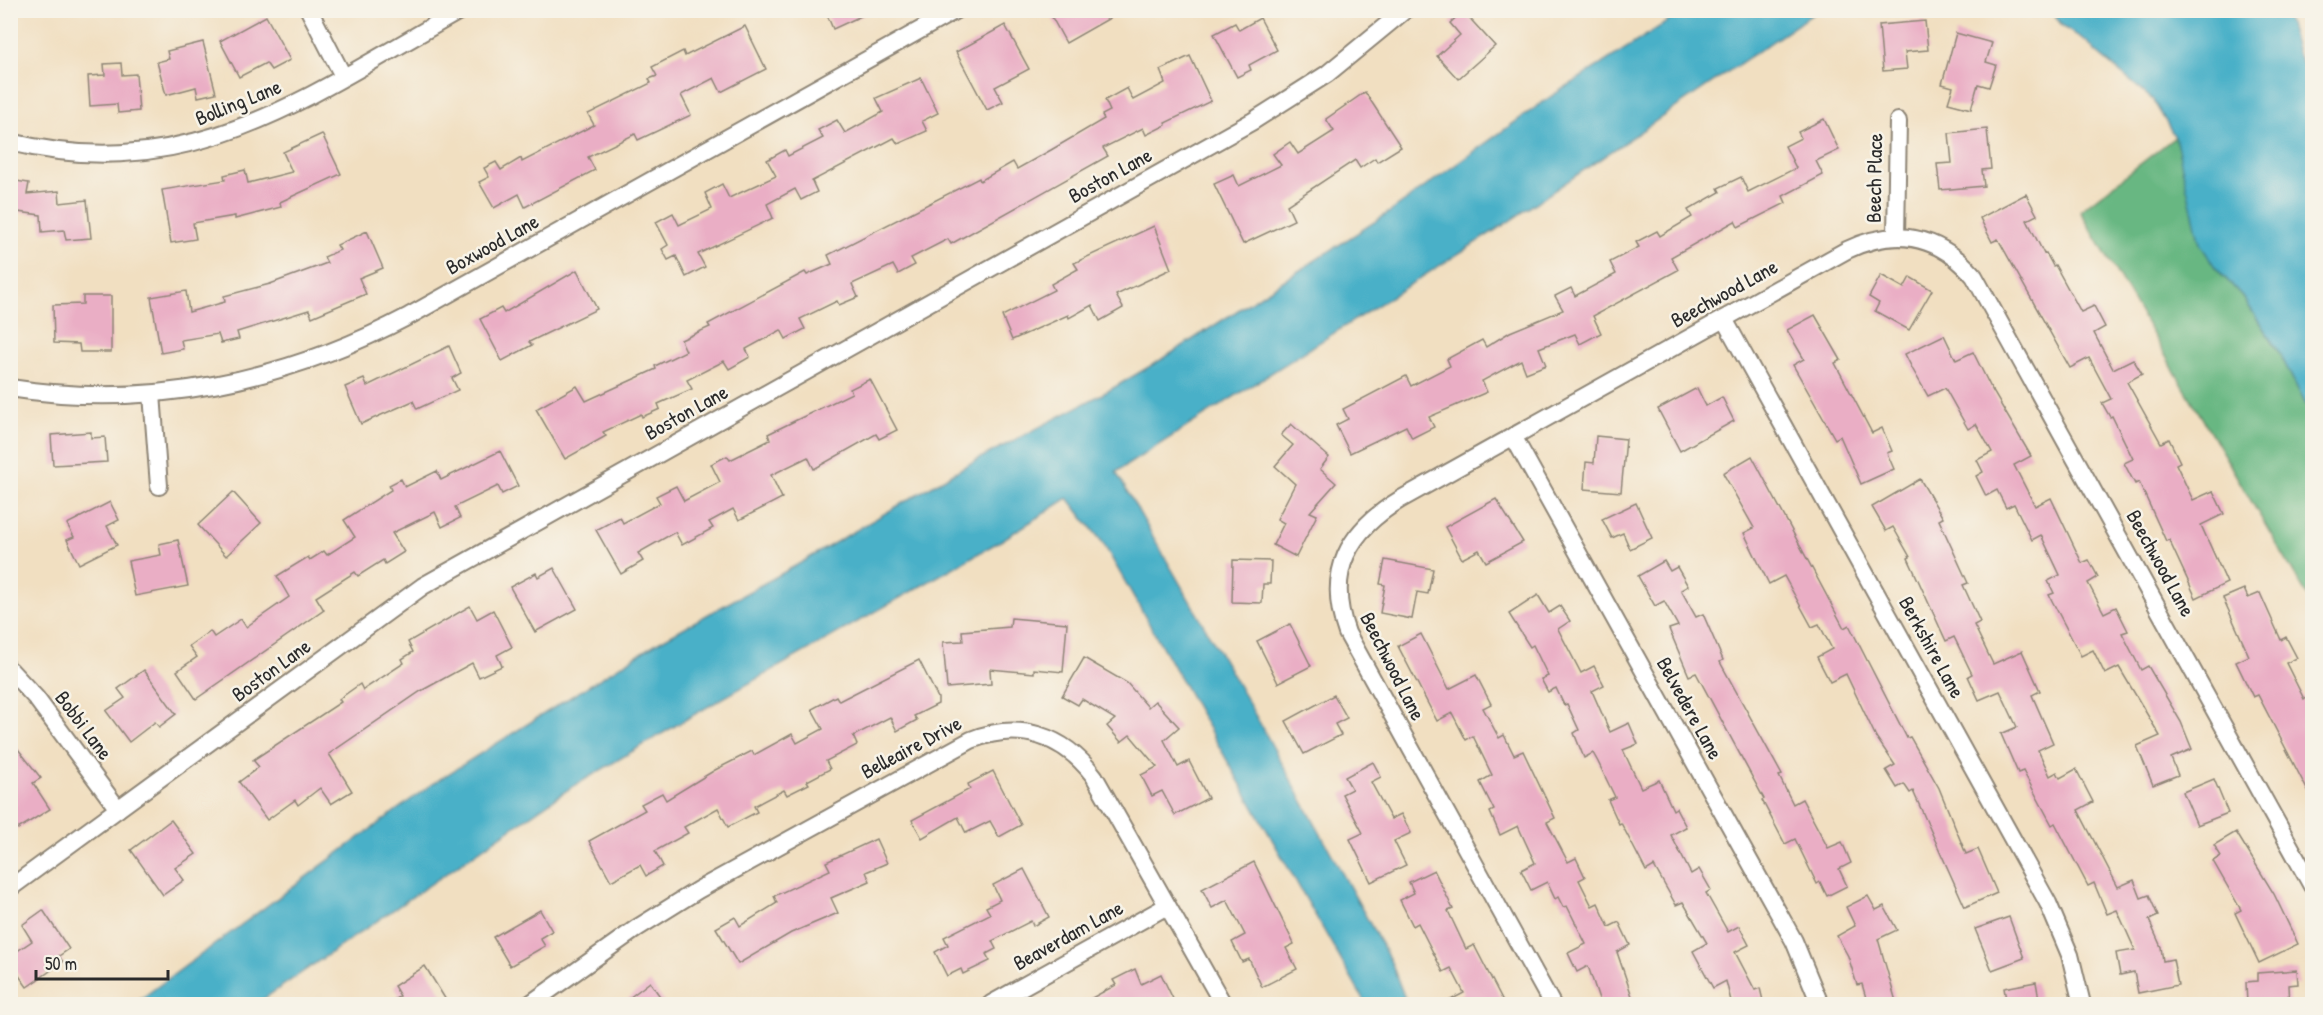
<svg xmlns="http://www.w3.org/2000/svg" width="2323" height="1015" font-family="'Patrick Hand',sans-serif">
<rect width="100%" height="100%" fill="#f7f3e8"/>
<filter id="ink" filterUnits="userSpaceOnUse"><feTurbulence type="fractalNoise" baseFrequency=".0167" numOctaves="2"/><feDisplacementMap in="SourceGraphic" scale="12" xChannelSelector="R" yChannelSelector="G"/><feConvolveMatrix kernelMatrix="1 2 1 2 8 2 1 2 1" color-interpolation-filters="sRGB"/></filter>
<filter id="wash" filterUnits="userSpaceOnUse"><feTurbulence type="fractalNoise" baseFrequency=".008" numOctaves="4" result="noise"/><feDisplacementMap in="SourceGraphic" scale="24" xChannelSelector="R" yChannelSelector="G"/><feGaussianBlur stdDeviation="1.35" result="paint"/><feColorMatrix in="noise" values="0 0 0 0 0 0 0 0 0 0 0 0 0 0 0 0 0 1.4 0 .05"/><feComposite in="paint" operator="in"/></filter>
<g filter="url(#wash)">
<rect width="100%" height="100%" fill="#f1dfc1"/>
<polygon fill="#68b782" stroke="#4a7156" stroke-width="1.5" points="2175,137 2215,267 2243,297 2280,354 2312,417 2312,604 2080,211"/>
<g fill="#49b0c8" stroke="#3a6e7a" stroke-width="1.5">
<polygon points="1684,11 1817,11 1505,224 1116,472 1257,718 1391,962 1407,1004 1366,1004 1103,543 1068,498 1002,540 695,714 569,789 256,1004 134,1004 432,784 660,641 797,565 969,464 1108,391 1164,358 1390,212 1550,97"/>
<path d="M2053,11h232l12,41 15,30v335l-32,-63 -37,-57 -28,-30 -15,-23 -25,-107 -22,-37 -57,-48c-14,-21 -32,-15 -43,-41z"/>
</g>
<g id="blocks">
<g fill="#eaaec5">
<polygon points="825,10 874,10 833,29"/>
<polygon points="1048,10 1124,10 1066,43"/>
<polygon points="1463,11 1495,46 1458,79 1437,56 1460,35 1450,23"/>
<polygon points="266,16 290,60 271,70 266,63 239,77 220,41"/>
<polygon points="1260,18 1277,50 1249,65 1251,70 1237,77 1214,34 1235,23 1239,30"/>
<polygon points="1925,21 1928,50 1905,52 1907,69 1883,71 1879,25"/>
<polygon points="1005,25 1029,69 995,87 1003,102 987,110 956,52"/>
<polygon points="745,26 766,69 721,92 714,78 681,95 691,115 638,140 635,134 588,157 595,170 525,207 519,194 494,208 479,182 489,177 484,168 496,162 501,170 521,158 522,162 594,125 588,114 651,83 649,79 657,76 652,67 683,51 685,56"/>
<polygon points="1956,33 1992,43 1986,62 1996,65 1989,87 1978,84 1971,109 1948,103 1953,87 1942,84"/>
<polygon points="203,42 216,93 198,97 196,87 166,95 157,62 169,59 167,51"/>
<polygon points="1190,56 1211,101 1165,123 1166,125 1146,135 1143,128 1103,148 1108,156 951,244 948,239 911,258 915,265 898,274 893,265 852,284 858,297 839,305 837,301 800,319 805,329 786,339 781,330 746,349 750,357 729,369 724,361 687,380 692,389 658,404 660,409 642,417 641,414 603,432 606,436 565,459 536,409 577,386 586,401 656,369 655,366 686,351 681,340 710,327 708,324 805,272 807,275 832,264 828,255 979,178 980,181 1013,162 1017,169 1051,150 1104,119 1102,115 1110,111 1105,100 1127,88 1133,100 1165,83 1160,70"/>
<polygon points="121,63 122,75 136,74 139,111 118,113 117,104 90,106 88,76 105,75 104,64"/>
<polygon points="921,78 938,113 922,121 927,131 898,144 894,138 812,181 817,192 801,200 795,189 767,204 773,218 698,254 705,267 686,277 676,256 668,260 662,249 668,245 656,222 673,213 679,225 712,209 705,193 722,184 729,198 776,176 767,160 785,150 788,156 823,138 818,130 837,120 845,133 883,112 876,98"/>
<polygon points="1365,92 1401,147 1377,162 1375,158 1360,168 1355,160 1287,205 1294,220 1243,244 1214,184 1234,175 1239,186 1281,165 1273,154 1290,142 1298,154 1334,131 1326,119"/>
<polygon points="1824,119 1839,150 1816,161 1823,175 1783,196 1786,203 1738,227 1735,221 1671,257 1678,270 1593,316 1601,333 1580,344 1575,334 1539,348 1546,365 1526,373 1521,360 1482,381 1487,392 1429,417 1434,427 1412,438 1406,426 1350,453 1336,425 1348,419 1343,409 1406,376 1411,386 1450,366 1447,359 1482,340 1486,347 1510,332 1563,310 1555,296 1571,288 1575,296 1616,274 1610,262 1639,247 1636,242 1657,231 1660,236 1692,217 1688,210 1720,192 1718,188 1741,177 1748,192 1796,168 1785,146 1801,138 1798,132"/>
<polygon points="1987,129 1991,169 1982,170 1984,186 1940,190 1937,164 1952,163 1949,133"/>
<polygon points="322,134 341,174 280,202 281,207 235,219 235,216 193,223 196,239 171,243 162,190 225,180 224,175 245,170 248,183 292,172 283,152"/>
<polygon points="10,180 29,183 27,194 59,191 60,203 87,200 91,238 66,240 64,230 42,232 41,215 10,211"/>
<polygon points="2026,194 2037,215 2027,220 2044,254 2046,253 2053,266 2055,265 2081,312 2094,306 2105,327 2094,333 2113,369 2133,359 2142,374 2127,382 2161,443 2169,439 2180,462 2176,464 2193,500 2213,491 2224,514 2201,525 2227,583 2196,598 2169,540 2166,541 2139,482 2135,484 2124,463 2133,459 2112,416 2110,417 2102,403 2111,399 2089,358 2070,368 1998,239 1992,242 1980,218"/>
<polygon points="1154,226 1171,269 1116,295 1123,308 1100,321 1092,305 1069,318 1068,315 1012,340 1002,316 1054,290 1051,284 1078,269 1074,263"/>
<polygon points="367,231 383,268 359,278 366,294 312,317 309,310 237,332 239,339 221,343 218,334 181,340 183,349 161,353 151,297 186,291 189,312 225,302 224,296 270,284 327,263 324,257 340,250 337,245"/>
<polygon points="577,270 597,309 529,342 532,345 502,361 480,319 501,308 504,313"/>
<polygon points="1881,275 1904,288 1910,277 1932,290 1909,330 1875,311 1879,303 1869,297"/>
<polygon points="83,296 111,296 111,352 80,352 79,344 54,343 53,305 83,304"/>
<polygon points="1815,315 1841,360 1835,363 1872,433 1882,428 1892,451 1887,453 1894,469 1861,484 1840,436 1835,439 1793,365 1804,359 1787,330"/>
<polygon points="1944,335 1956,360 1973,352 1991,388 2031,456 2014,465 2035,506 2051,498 2082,563 2089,560 2098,577 2088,583 2104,613 2116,607 2128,631 2122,633 2141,670 2148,666 2181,722 2192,749 2171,758 2178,775 2153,785 2137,746 2160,736 2119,667 2105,674 2093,650 2081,656 2049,595 2054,593 2048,581 2060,575 2041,535 2032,540 2014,504 2006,508 1997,490 1986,496 1976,476 1983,472 1977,460 1992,452 1976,424 1968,429 1945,388 1928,396 1913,370 1905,354"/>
<polygon points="449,346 461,373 452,378 458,390 417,409 413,401 361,424 345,387 364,379 367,386"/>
<polygon points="870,379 897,430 879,439 876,434 814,469 808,457 771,475 782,498 739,520 733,509 709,522 713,528 682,545 675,532 638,553 643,561 621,574 596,530 620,517 623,523 660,503 656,496 676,486 684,501 720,482 711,464 727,456 730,460 770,440 768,434 852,393 850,389"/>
<polygon points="1697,388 1706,406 1722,397 1734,421 1680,451 1658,409"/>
<polygon points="1291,424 1329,457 1320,469 1336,483 1310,512 1317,515 1296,557 1273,545 1284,523 1277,519 1295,484 1275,466 1293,445 1281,435"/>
<polygon points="91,432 91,438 105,437 107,462 53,465 51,435"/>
<polygon points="1596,436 1626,439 1621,492 1584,489 1586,462 1594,463"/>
<polygon points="500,451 518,486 502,494 498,486 455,507 460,518 442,527 435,512 392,533 404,552 385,564 383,560 358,576 355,572 316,597 324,610 196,699 177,671 197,657 189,646 210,631 214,637 241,619 246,627 289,597 277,576 308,557 310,560 324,551 327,555 355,537 344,520 391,490 389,485 401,479 405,487 437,471 441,480"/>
<polygon points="1752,456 1844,628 1849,625 1907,738 1910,737 1939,788 1966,854 1978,849 1997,893 1965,907 1913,791 1910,793 1904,784 1897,788 1886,770 1895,765 1876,737 1846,674 1830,682 1817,657 1832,649 1819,624 1812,627 1784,576 1769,584 1744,533 1754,528 1723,473"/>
<polygon points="1920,479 1943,518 1939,520 1968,583 1963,585 1980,622 1974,625 1993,664 2022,651 2040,691 2032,695 2053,743 2038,750 2050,776 2057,772 2060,778 2076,769 2093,802 2078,810 2118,887 2134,880 2141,898 2149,895 2158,916 2149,920 2161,947 2163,961 2173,959 2178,985 2138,993 2134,972 2120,975 2116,953 2135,950 2117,910 2107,914 2094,883 2088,886 2055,823 2052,825 2023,771 2018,773 2001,734 2017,727 2000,691 1979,700 1968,676 1972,674 1954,637 1946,641 1908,558 1910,557 1893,527 1886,531 1872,507"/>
<polygon points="233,492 261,523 226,556 198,525"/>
<polygon points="1496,499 1523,542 1486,562 1479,550 1462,559 1445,527"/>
<polygon points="110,502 119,520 107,526 117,545 79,564 67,540 74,537 67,524"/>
<polygon points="1636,503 1652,538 1630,549 1623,533 1612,538 1602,519"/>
<polygon points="178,540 188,586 135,596 128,561 161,555 159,544"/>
<polygon points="1233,560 1271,561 1270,584 1263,584 1262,603 1232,602"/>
<polygon points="1385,560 1433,569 1428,594 1417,592 1412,619 1380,613 1385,585 1380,584"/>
<polygon points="1664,561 1670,571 1677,567 1688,586 1681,590 1696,617 1703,614 1723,660 1720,662 1782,775 1779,776 1793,804 1802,799 1828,848 1842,842 1851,863 1839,869 1847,886 1827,896 1820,882 1817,884 1795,839 1785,844 1762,800 1764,799 1696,673 1689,676 1669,629 1678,626 1664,601 1655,606 1638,576"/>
<polygon points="554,568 577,609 535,632 510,587 536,573 538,577"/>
<polygon points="2244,589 2248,598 2260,593 2281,640 2286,637 2297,658 2286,663 2304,699 2306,697 2313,709 2313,801 2258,695 2253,697 2236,662 2249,656 2223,598"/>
<polygon points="1538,595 1549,613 1560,606 1570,621 1558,629 1581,673 1594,666 1604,685 1592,691 1610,732 1629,723 1638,744 1623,750 1641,788 1659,780 1673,810 1676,808 1686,827 1671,835 1691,874 1699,869 1711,890 1706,893 1728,932 1739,926 1749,945 1735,952 1755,990 1760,988 1764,1005 1732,1005 1726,981 1713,988 1693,951 1707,943 1683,902 1676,905 1654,866 1646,871 1621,823 1619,824 1608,800 1615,797 1598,762 1593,753 1584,758 1574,733 1579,730 1567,704 1564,705 1556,688 1548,692 1541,679 1548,676 1533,645 1530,647 1509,614"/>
<polygon points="470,606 477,619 493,610 512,647 497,655 502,666 479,677 472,663 421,691 329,754 352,791 331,804 320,788 298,805 295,800 267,820 239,782 259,767 253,760 341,702 339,699 360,684 363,690 404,663 402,659 413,652 408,642"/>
<polygon points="1011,618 1067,623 1063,672 1034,669 1034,673 990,669 991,684 947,688 943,642 963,641 962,631 1010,627"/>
<polygon points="1290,624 1311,666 1278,683 1257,641"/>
<polygon points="1421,634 1449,689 1476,675 1491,704 1483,708 1499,738 1504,735 1514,755 1523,751 1555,818 1547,822 1568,862 1576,858 1585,877 1579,880 1592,906 1598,903 1609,927 1619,922 1630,945 1617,952 1635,1005 1601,1005 1588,966 1577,972 1568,953 1586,944 1567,906 1563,907 1558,897 1555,899 1547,882 1531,890 1521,870 1535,863 1518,826 1500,835 1490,812 1494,810 1480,782 1492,775 1473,736 1466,740 1452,713 1437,721 1398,646"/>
<polygon points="1084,658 1127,683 1148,707 1155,701 1179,727 1164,740 1178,767 1189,761 1208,798 1175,815 1162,791 1152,796 1141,775 1157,767 1130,735 1121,742 1107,726 1115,719 1082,699 1078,705 1062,696"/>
<polygon points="919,660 938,698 938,704 914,716 917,720 897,731 890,717 853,736 857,745 826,761 830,769 807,781 809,784 787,795 784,790 754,806 757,812 728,827 718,808 684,827 688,833 655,851 663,866 646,876 640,865 611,881 589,841 645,810 641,804 662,793 666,800 715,770 752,751 754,755 792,734 797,743 823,729 812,709 836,696 839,701"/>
<polygon points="144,670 176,714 159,727 155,722 129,742 106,711 125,698 118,689"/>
<polygon points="1334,695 1347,718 1335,724 1341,735 1304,754 1286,721"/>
<polygon points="10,739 41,778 33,783 50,809 18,829 10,817"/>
<polygon points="1373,762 1381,777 1371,782 1391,819 1401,814 1411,833 1394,841 1406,865 1371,882 1350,839 1363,833 1342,794 1352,789 1345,777"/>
<polygon points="993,771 1021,825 999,837 990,821 966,833 958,817 922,838 912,820 970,789 968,784"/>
<polygon points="2214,779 2228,813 2197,825 2183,792"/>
<polygon points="171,820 196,854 175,868 184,880 163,895 131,850"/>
<polygon points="2236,832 2274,894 2298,944 2259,963 2235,913 2241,910 2213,861 2221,856 2214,845"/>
<polygon points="876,839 887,863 866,872 870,881 831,898 838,913 791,933 738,964 716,928 735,917 740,926 777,903 774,896 830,870 826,862"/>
<polygon points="1254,862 1294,944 1286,948 1297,969 1262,987 1249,959 1242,962 1232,942 1245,935 1227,900 1212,908 1202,889"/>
<polygon points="1024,869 1049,917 1033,926 1031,921 992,941 996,949 986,954 990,961 963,974 961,969 947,976 935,952 948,945 944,937 990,914 986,907 1000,900 993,885"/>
<polygon points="1434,870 1453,909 1448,911 1466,949 1474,945 1505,1005 1441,1005 1464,993 1451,968 1443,972 1418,923 1413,926 1400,900 1414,893 1409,882"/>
<polygon points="1868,896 1876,910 1884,906 1897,930 1878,939 1897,1005 1868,1005 1862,984 1857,985 1848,956 1837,936 1855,926 1846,907"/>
<polygon points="43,910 69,949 59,956 63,962 27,987 10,963 10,956 32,941 22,925"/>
<polygon points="540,910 552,931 540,938 545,946 510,966 493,937"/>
<polygon points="2009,917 2024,958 1992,970 1975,929"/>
<polygon points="425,966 449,1005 386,1005 400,996 394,986"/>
<polygon points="1135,969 1141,984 1161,974 1176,1005 1079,1005 1116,985 1113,980"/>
<polygon points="2297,970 2298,984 2288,985 2289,1005 2247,1005 2246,982 2257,981 2257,973"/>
<polygon points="650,982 666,1005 620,1005"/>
<polygon points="2036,982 2040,1005 2007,1005 2004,988"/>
</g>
</g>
</g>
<g filter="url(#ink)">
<use href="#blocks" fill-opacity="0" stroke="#8e8576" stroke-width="1.5"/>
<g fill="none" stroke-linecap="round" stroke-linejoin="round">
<defs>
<g id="minor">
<polyline points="309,10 343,76"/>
<path d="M10,142c182,45 301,-48 451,-132"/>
<polyline points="1896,236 1898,121"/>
<polyline points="1724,319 2048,903 2070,955 2082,1004"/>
<path d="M10,388c139,22 276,-7 399,-72l547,-306"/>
<polyline points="152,394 159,486"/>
<polyline points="1513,436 1794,941 1820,1004"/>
<polyline points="10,670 36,698 118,809"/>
<polyline points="10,888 423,586 1253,121 1327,74 1405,10"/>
<path d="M530,1004l107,-76 61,-38 273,-150c49,-19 92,-5 123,36l129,228"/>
<polyline points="991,1004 1167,906"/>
<path d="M1552,1004l-205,-371c-22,-61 1,-102 54,-134l446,-249c48,-23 92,-15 127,26l338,610"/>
</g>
</defs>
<use href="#minor" stroke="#8e8576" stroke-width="20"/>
<use href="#minor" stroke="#fff" stroke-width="16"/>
</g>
</g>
<g text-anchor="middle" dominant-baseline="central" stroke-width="5" stroke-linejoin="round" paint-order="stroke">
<g font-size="21" fill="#2b2b2b" stroke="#f7f3e8">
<text transform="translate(238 102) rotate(-22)">Bolling Lane</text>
<text transform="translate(1110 175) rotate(-29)">Boston Lane</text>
<text transform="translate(1874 178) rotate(-89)">Beech Place</text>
<text transform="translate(492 244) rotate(-29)">Boxwood Lane</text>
<text transform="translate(1724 293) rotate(-29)">Beechwood Lane</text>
<text transform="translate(686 412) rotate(-29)">Boston Lane</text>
<text transform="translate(2161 563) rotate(61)">Beechwood Lane</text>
<text transform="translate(1932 647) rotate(61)">Berkshire Lane</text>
<text transform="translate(1393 666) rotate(63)">Beechwood Lane</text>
<text transform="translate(271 670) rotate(-36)">Boston Lane</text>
<text transform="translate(1690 708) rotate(61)">Belvedere Lane</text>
<text transform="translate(84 725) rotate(53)">Bobbi Lane</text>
<text transform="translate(911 747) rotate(-28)">Belleaire Drive</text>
<text transform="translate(1068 935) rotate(-29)">Beaverdam Lane</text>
</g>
</g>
<rect width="2323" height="1015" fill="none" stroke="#f7f3e8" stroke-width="36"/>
<path d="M36 970v9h132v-9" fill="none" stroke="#2b2b2b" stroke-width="3"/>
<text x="45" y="970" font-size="18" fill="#2b2b2b" stroke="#f7f3e8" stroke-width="4.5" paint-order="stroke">50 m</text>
</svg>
